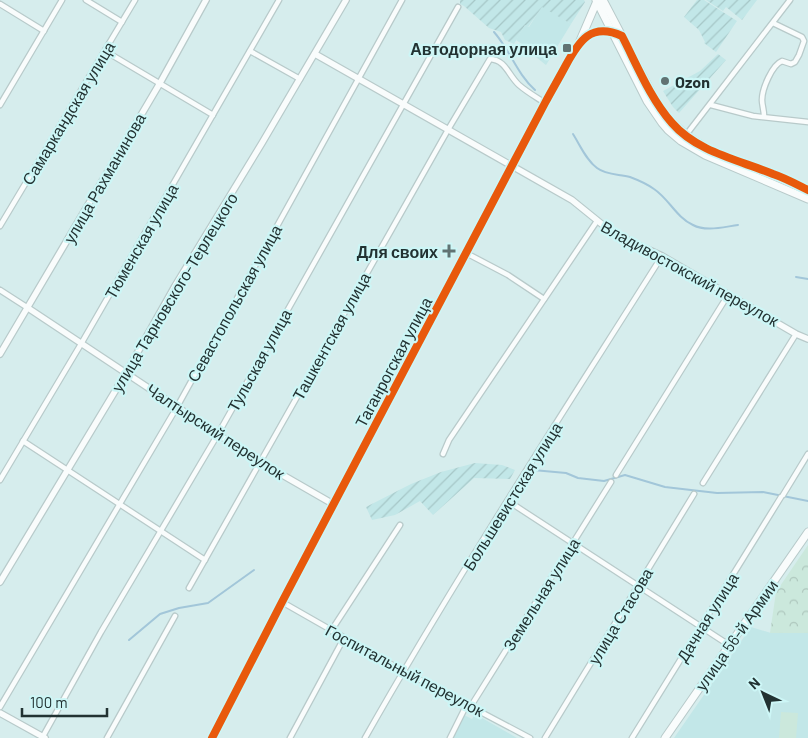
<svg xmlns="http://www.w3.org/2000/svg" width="808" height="738" font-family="Barlow,sans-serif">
<defs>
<pattern id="industrial-furrows" width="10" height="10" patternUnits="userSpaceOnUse" patternTransform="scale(1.25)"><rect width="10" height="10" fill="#c2e7e8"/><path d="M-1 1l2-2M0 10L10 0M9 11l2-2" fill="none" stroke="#a6c7c7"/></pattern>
<pattern id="park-crowns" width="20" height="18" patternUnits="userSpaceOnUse" patternTransform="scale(1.25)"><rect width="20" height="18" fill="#cbe8dc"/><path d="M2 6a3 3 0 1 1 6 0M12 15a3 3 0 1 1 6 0" fill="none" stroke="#aec7bd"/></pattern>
</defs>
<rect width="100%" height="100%" fill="#d6eded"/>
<g fill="#c2e7e8">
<polygon points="542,6 571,24 546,65 527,50 528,48 516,40 525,25 529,27"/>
<polygon points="751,627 771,633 808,633 808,738 674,738"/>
<polygon points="475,714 517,738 453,738 464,715 472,719"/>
</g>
<g fill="url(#industrial-furrows)">
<polygon points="460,0 584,0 585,2 571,24 542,7 528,27 525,25 514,44 505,40 501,32 489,28 464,6 460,4"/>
<polygon points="697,0 704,0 737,21 716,52 704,43 705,42 699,30 684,17"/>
<polygon points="706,0 757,0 742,20 726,7 723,11"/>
<polygon points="718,54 726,60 679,113 673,107 663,91 700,71"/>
<polygon points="475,463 502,465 515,470 510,479 474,478 433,515 420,501 395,515 372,520 366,507 411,484 441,472"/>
</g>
<polygon fill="#cbe8dc" points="781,712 798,713 796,738 779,738"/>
<polygon fill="url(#park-crowns)" points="808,545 808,633 770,633 776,592"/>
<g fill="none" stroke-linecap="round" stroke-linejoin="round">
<g stroke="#a2c6d9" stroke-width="2">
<path d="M494,32c16,18 23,42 41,58"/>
<path d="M573,134c7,11 13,26 24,34 9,7 22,6 33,9 8,3 17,7 24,12 15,10 22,28 39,36 13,7 30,2 45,0"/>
<polyline points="796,277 808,279"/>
<polyline points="533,470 566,473 578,478 604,481 625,475 665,487 717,493 763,492 808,501"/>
<polyline points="129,640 160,614 179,608 208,603 254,570"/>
</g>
<defs>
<g id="minor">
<polyline points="86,0 122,22"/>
<polyline points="0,4 44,31"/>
<polyline points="105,51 213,115"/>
<polyline points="250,51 300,79"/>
<polyline points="0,105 62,0"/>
<polyline points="711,105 753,116 808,122"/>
<path d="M764,116c0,-6 -2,-11 -2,-16 0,-11 10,-35 20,-39l9,3 4,-2 4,-7 5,-14 -2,-4 -29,-14"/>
<polyline points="686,135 790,0"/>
<polyline points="0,226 135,0"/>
<polyline points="466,253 508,275 544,299"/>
<polyline points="0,290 28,308"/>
<polyline points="23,441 205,560"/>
<polyline points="443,454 449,440 597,221"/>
<polyline points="616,475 728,295"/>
<polyline points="0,480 81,344 279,0"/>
<polyline points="703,483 796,334"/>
<polyline points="783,495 808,454"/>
<polyline points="508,501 729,645"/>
<path d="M189,588l260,-460 41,-69c16,1 18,16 29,26 8,7 17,12 26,18"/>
<polyline points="282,602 403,671 530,738"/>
<polyline points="331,631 400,525"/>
<polyline points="471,706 611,482"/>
<polyline points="0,707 177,407 402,0"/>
<polyline points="42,738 101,632 218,434 458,7"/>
<polyline points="107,738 175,616"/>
<polyline points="290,738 344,638"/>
<path d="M365,738c93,-164 196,-322 297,-482"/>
<polyline points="450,738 467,704"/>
<polyline points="545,738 694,494"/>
<polyline points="632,738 781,497"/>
</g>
<g id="tertiary">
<polyline points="315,54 572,200 614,234 662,256 796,334 808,339"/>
<polyline points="28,308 260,462 333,504"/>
<polyline points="0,354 160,83 206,0"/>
<polyline points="0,582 126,373 175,286 262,143 346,0"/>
<polyline points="0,713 45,738"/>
</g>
<g id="primary">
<polyline points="596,0 647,101 662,123 668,130 681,141 705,155 808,199"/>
<path d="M603,0l51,97c29,51 69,57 119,77 12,4 23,10 35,16"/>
<path d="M581,41c10,-8 20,-12 34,-8"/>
<polyline points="212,738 282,602 545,103 579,43 597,1"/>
<polyline points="665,738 808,532"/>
</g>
</defs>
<use href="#minor" stroke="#b8caca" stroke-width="7"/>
<use href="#tertiary" stroke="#b8caca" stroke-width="8"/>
<use href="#primary" stroke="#b8caca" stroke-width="9"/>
<use href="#minor" stroke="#f9fcfc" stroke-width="4.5"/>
<use href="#tertiary" stroke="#f9fcfc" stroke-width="5.5"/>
<use href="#primary" stroke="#f9fcfc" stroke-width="7"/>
<defs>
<path id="cycleway" d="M212,738l70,-136 263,-499c7,-13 14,-25 21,-38 13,-24 25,-43 56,-29 15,29 28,62 50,87 25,29 67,37 101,51 12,4 23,10 35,16"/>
</defs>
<use href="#cycleway" stroke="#cdf6f6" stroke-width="11"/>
<use href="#cycleway" stroke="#e8590c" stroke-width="8"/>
</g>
<g fill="#617373" stroke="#cdf6f6" stroke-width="2">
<rect x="562" y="43" width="10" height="10" rx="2.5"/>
<circle cx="665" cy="81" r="5"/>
<path d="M446.5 243.5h5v5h5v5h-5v5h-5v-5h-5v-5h5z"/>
</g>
<g text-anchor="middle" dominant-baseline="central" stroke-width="4.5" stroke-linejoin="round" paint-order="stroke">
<g font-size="16" font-weight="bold" fill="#223232" stroke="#cdf6f6" text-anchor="end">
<text x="557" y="48">Автодорная улица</text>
<text x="675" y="81" text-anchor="start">Ozon</text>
<text x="438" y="251">Для своих</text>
</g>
<g font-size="16" fill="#223232" stroke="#cdf6f6">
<text transform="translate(68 113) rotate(-59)">Самаркандская улица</text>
<text transform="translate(104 178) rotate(-60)">улица Рахманинова</text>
<text transform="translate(141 241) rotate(-60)">Тюменская улица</text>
<text transform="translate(690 273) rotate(29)">Владивостокский переулок</text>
<text transform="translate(174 292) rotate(-59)">улица Тарновского-Терлецкого</text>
<text transform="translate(234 303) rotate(-61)">Севастопольская улица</text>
<text transform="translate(331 336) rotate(-61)">Ташкентская улица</text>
<text transform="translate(259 360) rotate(-61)">Тульская улица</text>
<text transform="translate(393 362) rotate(-62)">Таганрогская улица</text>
<text transform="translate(216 431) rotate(33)">Чалтырский переулок</text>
<text transform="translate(512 496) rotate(-58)">Большевистская улица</text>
<text transform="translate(541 594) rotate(-58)">Земельная улица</text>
<text transform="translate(620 616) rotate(-59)">улица Стасова</text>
<text transform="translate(707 617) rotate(-58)">Дачная улица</text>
<text transform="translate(736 635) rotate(-55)">улица 56-й Армии</text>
<text transform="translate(405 670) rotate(28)">Госпитальный переулок</text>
</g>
</g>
<g transform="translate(763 693) rotate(317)" stroke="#cdf6f6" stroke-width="4" paint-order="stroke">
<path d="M0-4L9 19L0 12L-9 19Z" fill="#223232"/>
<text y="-8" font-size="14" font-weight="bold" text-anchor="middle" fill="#223232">N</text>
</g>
<path d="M22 708v8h85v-8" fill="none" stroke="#223232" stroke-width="2.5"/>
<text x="30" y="708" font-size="15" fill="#223232" stroke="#cdf6f6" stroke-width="4" paint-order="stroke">100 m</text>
</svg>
